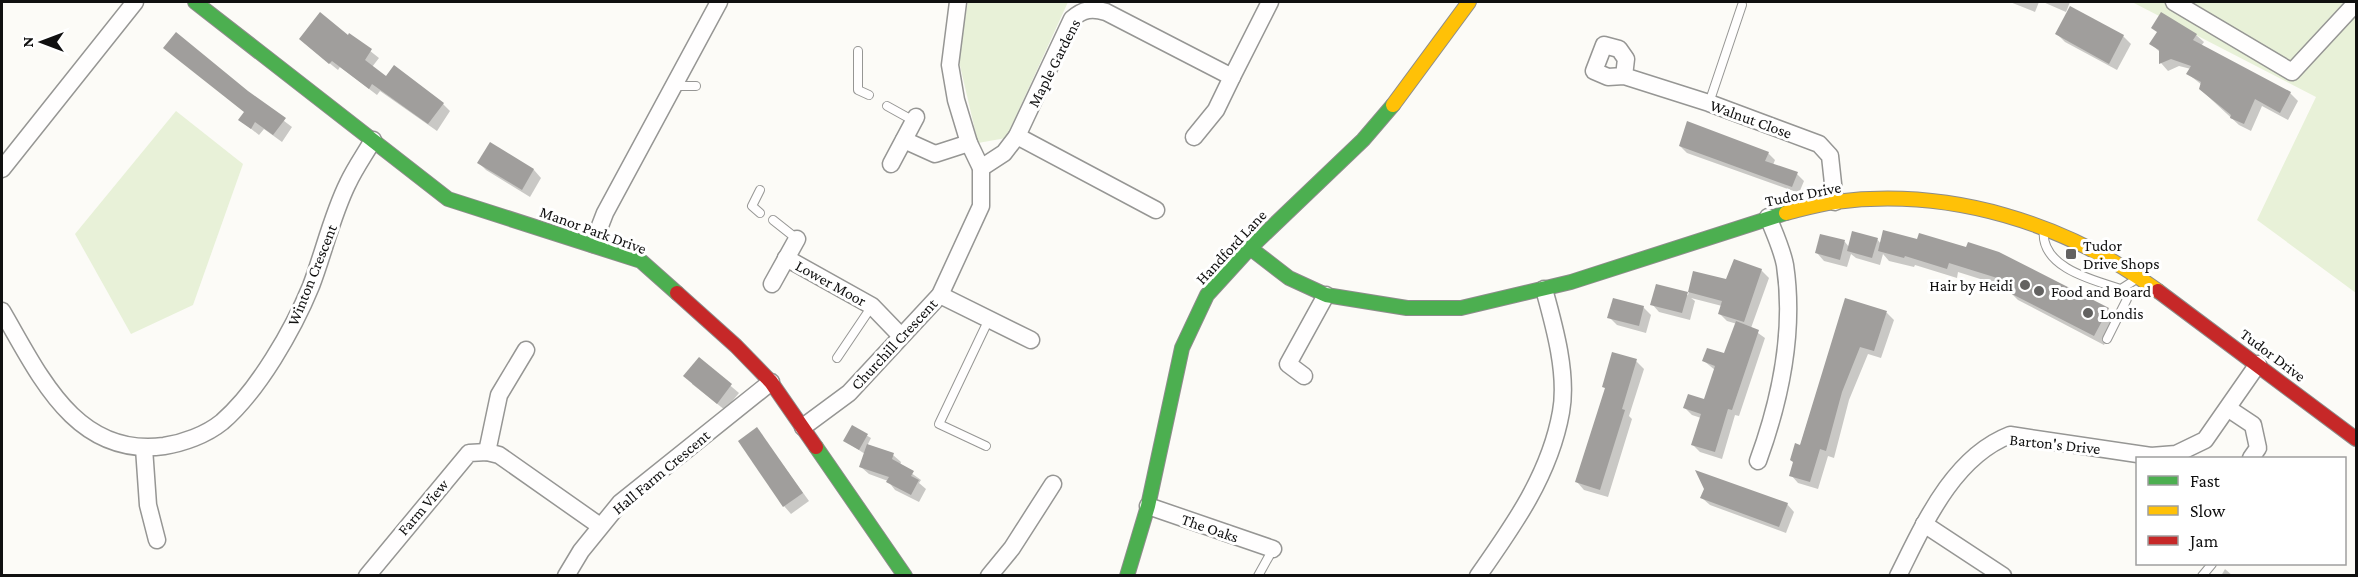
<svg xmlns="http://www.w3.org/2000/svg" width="2358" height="577" font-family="'Crimson Pro',serif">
<rect width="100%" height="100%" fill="#fcfbf7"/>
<g fill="#e8f1d8">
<polygon points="968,2 1068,2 1006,138 978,143 958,57"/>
<polygon points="2132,2 2356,2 2356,293 2257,220 2316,97"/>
<polygon points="176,111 243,164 193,305 131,334 75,234"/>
</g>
<g fill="#0003">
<polygon points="2010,2 2039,2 2035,12"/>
<polygon points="2043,2 2070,2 2066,12"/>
<polygon points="2057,34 2123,36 2131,44 2117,70 2065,42"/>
<polygon points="350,35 379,58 372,67 386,78 443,104 450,111 437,131 380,91 377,95 340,67 338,70 308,46"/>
<polygon points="2196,35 2204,42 2201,46 2290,93 2298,101 2288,120 2262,106 2251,131 2239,125 2200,89 2202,85 2188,74 2191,69 2179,66 2168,71 2161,63 2161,53 2151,44"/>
<polygon points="165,48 247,93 292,127 282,142 264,129 259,135 240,120 246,113"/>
<polygon points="490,144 534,170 541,178 530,197 486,170 479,163"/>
<polygon points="1680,146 1768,153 1775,160 1773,165 1797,174 1804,181 1799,193 1687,153"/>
<polygon points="1884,232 2108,309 2117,319 2104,345 2018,300 2008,290 2009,288 1958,272 1957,278 1915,265 1914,267 1889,261 1883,254 1880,265 1856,258 1851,254 1847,267 1824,261 1817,253 1821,236 1845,242 1849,247 1877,239 1881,244"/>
<polygon points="1761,270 1769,278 1751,328 1765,338 1739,416 1735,415 1722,459 1700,452 1693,445 1701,418 1692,415 1685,408 1705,401 1715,370 1704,361 1725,355 1737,324 1727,321 1720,314 1722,306 1691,298 1695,301 1690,320 1659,312 1652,304 1688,295 1694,273 1727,281"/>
<polygon points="1846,300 1887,313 1894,320 1881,358 1868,354 1849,400 1834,458 1828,456 1818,489 1798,483 1791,475"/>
<polygon points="1643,307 1651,315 1646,333 1617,325 1609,317"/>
<polygon points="699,359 739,393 725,410 692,384"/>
<polygon points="1636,361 1644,369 1629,416 1632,419 1608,497 1584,490 1577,482"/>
<polygon points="852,427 871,438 867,446 893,455 901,462 900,465 921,480 919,483 926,489 919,502 895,490 888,481 869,474 861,467 865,454 845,441"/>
<polygon points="757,429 809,501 791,514 784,506"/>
<polygon points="1702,498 1787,504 1794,512 1786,533 1710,505"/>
<polygon points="2225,569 2233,576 2221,576"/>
</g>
<g fill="#a09e9c">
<polygon points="2070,6 2124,35 2109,64 2055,34"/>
<polygon points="320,12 348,35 349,33 372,49 365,60 386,76 394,65 444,103 428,124 372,84 369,89 332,61 329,64 299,39"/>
<polygon points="2161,12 2197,34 2193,40 2291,92 2280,113 2255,99 2244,124 2230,118 2231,115 2199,89 2201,82 2186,74 2191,66 2171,59 2159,64 2159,50 2149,44 2157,32 2151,28"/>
<polygon points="176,32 248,91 286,118 273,135 255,122 251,129 238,120 244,112 163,48"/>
<polygon points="1687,121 1769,152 1765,161 1798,172 1792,187 1679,146"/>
<polygon points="490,142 534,169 522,190 477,163"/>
<polygon points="1883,230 1917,239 1919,233 1966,247 1968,242 1999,252 2109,308 2094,336 2006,291 2010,282 1949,263 1947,269 1905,256 1904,258 1878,251"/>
<polygon points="1852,231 1878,238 1872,258 1847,251"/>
<polygon points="1820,234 1845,240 1840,260 1815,253"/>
<polygon points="1734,259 1762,269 1744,322 1718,314 1722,301 1688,292 1693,271 1726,279"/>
<polygon points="1656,284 1688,292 1682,313 1650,305"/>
<polygon points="1613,298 1644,306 1639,326 1607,318"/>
<polygon points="1845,298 1887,311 1874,351 1860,347 1842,392 1826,451 1820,449 1810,482 1789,476 1793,462 1790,460 1795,443 1800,445"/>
<polygon points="1736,321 1759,330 1732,410 1728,409 1715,452 1691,445 1701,414 1683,408 1688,394 1704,399 1715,366 1702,361 1707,348 1724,353"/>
<polygon points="1612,352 1637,359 1622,409 1625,410 1600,490 1575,482 1605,388 1602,387"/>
<polygon points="699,357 732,384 717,404 683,376"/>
<polygon points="852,425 868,434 859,450 843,441"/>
<polygon points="757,427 803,493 783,507 738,441"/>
<polygon points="867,444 894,453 892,459 914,471 911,476 919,480 911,495 886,482 889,477 859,467"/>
<polygon points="1695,470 1788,503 1779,527 1700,498 1704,489"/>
</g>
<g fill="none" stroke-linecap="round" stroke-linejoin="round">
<defs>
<g id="lane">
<polyline points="858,51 858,90 869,95"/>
<polyline points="672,86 696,86"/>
<polyline points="1709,103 1742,5"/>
<polyline points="887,106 914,121"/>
<polyline points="760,213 752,206 760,190"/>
<polyline points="773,220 797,239"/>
<path d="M2044,229c-5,38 48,51 77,60l17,-11"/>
<polyline points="2107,339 2127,299 2121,289"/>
<polyline points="837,358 872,306"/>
<polyline points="986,446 939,424 989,319"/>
<polyline points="1258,576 1273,549"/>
<polyline points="2202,576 2212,564"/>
</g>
<g id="street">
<polyline points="2174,2 2292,72 2356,3"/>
<polyline points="1624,76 1626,59 1619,49 1604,45 1594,71 1608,77 1624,76 1709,103 1819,144 1830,156 1835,202"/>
<polyline points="1017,136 1156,210"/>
<polyline points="1194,137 1216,110 1232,77"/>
<polyline points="904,140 935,154 969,143"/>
<polyline points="891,164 916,117"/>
<path d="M981,168l23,-15 13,-17 55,-117c11,-10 20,-11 34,-7l126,65 38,-75"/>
<polyline points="2,169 135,2"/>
<polyline points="593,244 605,213 719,2"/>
<polyline points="786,258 872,306 900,335"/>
<polyline points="772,284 797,239"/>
<polyline points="940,295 1031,340"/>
<path d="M2,311c37,63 73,147 162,135 19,-3 42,-11 58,-24 36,-31 71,-92 89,-136 13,-34 21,-71 37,-103 7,-15 17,-29 25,-43"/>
<polyline points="1304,376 1288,364 1326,295"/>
<polyline points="2229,409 2253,425 2258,448 2251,458"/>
<polyline points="803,427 849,393 940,295 981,206 981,168 969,143 956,100 950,65 958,2"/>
<polyline points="144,448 148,505 157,540"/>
<polyline points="487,452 499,395 526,350"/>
<path d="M1758,461c23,-63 37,-129 27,-196 -3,-16 -11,-33 -17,-48"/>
<polyline points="1148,506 1273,549"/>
<polyline points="1924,524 2003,576"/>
<polyline points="367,576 469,453 487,452 499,455 600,526"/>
<polyline points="566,576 581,551 620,503 771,382"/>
<polyline points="989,576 1012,548 1053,484"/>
<path d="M1478,576c36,-51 72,-102 83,-164 7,-38 -7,-87 -17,-123"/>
<path d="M1898,576c26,-52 55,-119 112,-141l141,21 25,-2 29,-14 53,-76"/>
</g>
<g id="fast">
<polyline points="195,2 448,199 641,261 677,293"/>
<polyline points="1250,248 1289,278 1326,295 1407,308 1461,308 1571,282 1786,213"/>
<polyline points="816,447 905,576"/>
<polyline points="1127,576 1148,506 1182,348 1207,295 1250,248 1363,140 1393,105"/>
</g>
<g id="slow">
<polyline points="1393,105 1469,2"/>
<path d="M1786,213c16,-4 32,-9 49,-11 115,-15 231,21 323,89"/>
</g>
<g id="jam">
<polyline points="2158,291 2356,439"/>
<polyline points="677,293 736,346 771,382 816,447"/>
</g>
</defs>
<use href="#lane" stroke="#969694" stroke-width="10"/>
<use href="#street" stroke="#969694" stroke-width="19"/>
<use href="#fast" stroke="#8d8c8b" stroke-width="16"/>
<use href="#slow" stroke="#8d8c8b" stroke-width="16"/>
<use href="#jam" stroke="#8d8c8b" stroke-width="16"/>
<use href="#lane" stroke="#fffefe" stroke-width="8"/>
<use href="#street" stroke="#fffefe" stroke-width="16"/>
<use href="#fast" stroke="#4caf50" stroke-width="14"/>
<use href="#slow" stroke="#ffc107" stroke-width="14"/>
<use href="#jam" stroke="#c62828" stroke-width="14"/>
</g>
<g fill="#636261" stroke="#fff" stroke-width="2">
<rect x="2065" y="248" width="12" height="12" rx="3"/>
<circle cx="2025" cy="285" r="6"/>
<circle cx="2039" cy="291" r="6"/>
<circle cx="2088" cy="313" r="6"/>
</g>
<g text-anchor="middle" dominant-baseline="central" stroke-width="6" stroke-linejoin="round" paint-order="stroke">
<g font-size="16" fill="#101010" stroke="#fff">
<text transform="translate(1054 63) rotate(-63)">Maple Gardens</text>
<text transform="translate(1751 119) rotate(20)">Walnut Close</text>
<text transform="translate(1803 194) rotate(-11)">Tudor Drive</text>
<text transform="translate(593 230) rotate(20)">Manor Park Drive</text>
<text transform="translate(1231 247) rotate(-47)">Handford Lane</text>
<text transform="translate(312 275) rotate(-68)">Winton Crescent</text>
<text transform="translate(831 283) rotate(29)">Lower Moor</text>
<text transform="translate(894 344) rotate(-47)">Churchill Crescent</text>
<text transform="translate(2273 355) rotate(37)">Tudor Drive</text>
<text transform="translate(2055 444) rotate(6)">Barton's Drive</text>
<text transform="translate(661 472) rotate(-40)">Hall Farm Crescent</text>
<text transform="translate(423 507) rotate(-49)">Farm View</text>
<text transform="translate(1210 528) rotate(19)">The Oaks</text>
</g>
<g font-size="16" fill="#101010" stroke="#fff" text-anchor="start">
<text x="2083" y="245">Tudor<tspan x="2083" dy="18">Drive Shops</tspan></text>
<text x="2013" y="285" text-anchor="end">Hair by Heidi</text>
<text x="2051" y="291">Food and Board</text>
<text x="2100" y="313">Londis</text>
</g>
</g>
<rect width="2358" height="577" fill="none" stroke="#101010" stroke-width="6"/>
<rect x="2136" y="457" width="210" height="108" fill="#ffffff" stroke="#9f9f9f" stroke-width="1.5"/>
<rect x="2148" y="476" width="30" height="9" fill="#4caf50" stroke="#9f9f9f" stroke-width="1.5"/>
<text x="2190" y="487" font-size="18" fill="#101010">Fast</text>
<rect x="2148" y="506" width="30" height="9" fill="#ffc107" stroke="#9f9f9f" stroke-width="1.5"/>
<text x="2190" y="517" font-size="18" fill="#101010">Slow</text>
<rect x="2148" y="536" width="30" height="9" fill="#c62828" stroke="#9f9f9f" stroke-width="1.5"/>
<text x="2190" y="547" font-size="18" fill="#101010">Jam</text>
<g transform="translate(42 42) rotate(270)" stroke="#ffffff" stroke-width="4.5" paint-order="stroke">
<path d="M0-4.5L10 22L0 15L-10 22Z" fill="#101010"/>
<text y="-9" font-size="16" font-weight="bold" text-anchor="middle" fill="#101010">N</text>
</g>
</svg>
